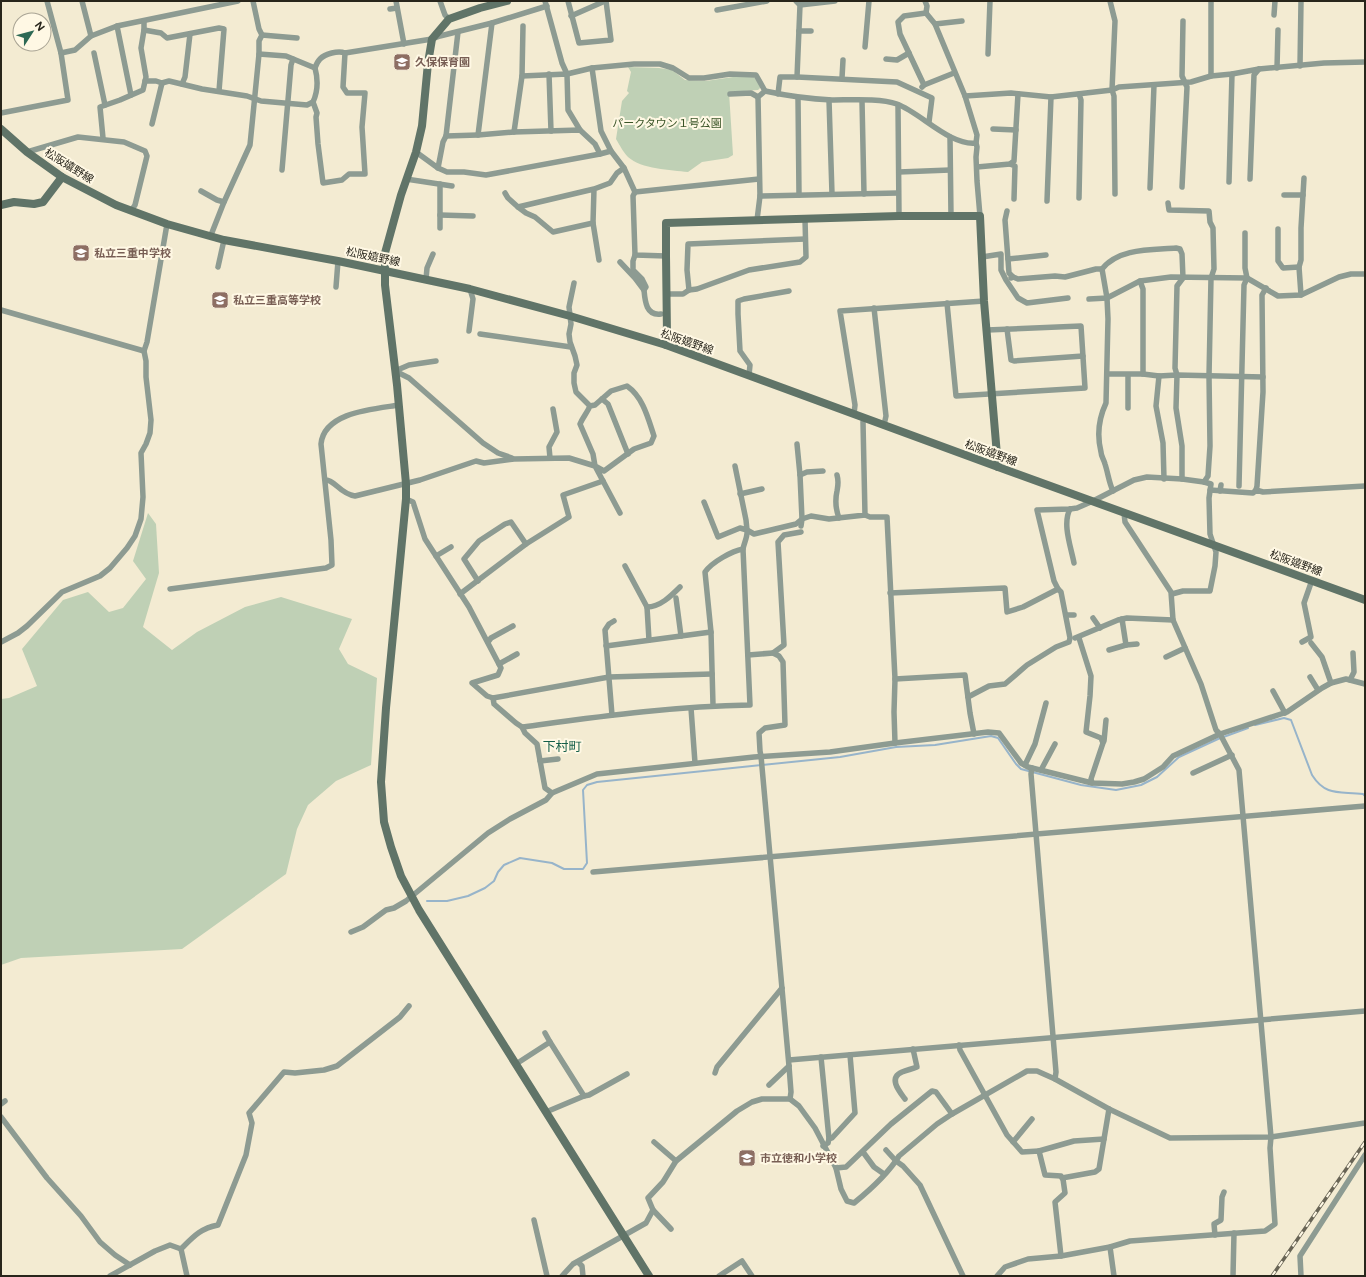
<svg xmlns="http://www.w3.org/2000/svg" width="1366" height="1277" font-family="Figtree,'Noto Sans JP',sans-serif">
<rect width="100%" height="100%" fill="#f3ebd2"/>
<g fill="#bfd0b5">
<path d="M628,67l31,1 13,2 13,10 21,1 27,-4h21l7,10 -3,3 -29,2 4,63 -5,3 -26,4 -14,10c-17,-2 -47,-3 -60,-15 -5,-5 -9,-13 -12,-18l6,-38 7,-8 -2,-2 4,-19z"/>
<polygon points="148,513 156,524 159,573 143,627 172,650 197,632 245,607 281,597 352,619 339,649 348,664 377,678 371,765 336,781 308,805 297,829 286,874 182,949 21,958 1,965 1,699 9,698 37,686 22,649 63,600 88,592 109,612 123,608 146,579 133,561"/>
</g>
<g fill="none" stroke-linecap="round" stroke-linejoin="round">
<g stroke="#97b4ca" stroke-width="2">
<path d="M1255,725l29,-7 7,2 21,55c14,22 28,16 51,19l2,2"/>
<polyline points="427,901 447,901 468,896 485,888 494,881 498,872 504,865 520,858 552,863 564,869 583,869 587,863 583,790 587,785 597,782 840,757 896,747 935,745 991,736 998,738 1016,764 1021,769 1081,785 1116,790 1141,785 1157,777 1179,757 1218,739 1248,728"/>
</g>
<g stroke="#8d9b92" stroke-width="5.5">
<polyline points="47,1 61,53 75,50 91,36 117,26 238,1"/>
<polyline points="82,1 91,36"/>
<polyline points="396,1 404,44"/>
<polyline points="440,1 445,15 449,19"/>
<polyline points="545,1 562,63 567,74 592,68 634,64 660,64 673,68 689,78 704,78 730,74 756,75 765,91"/>
<polyline points="568,1 579,43 611,40 606,1"/>
<polyline points="925,1 927,6 926,13 935,24 965,96 977,135 976,143 977,147 976,157 977,181 980,216"/>
<polyline points="1110,1 1115,21 1112,90 1114,96 1115,194"/>
<polyline points="1211,1 1211,76"/>
<polyline points="800,5 835,1"/>
<polyline points="390,9 397,8"/>
<polyline points="717,10 767,1"/>
<polyline points="1274,15 1275,1"/>
<polyline points="571,16 605,1"/>
<polyline points="492,23 547,6"/>
<polyline points="935,24 962,21"/>
<polyline points="117,26 131,95"/>
<polyline points="523,26 522,76 567,74 568,110 580,130"/>
<polyline points="144,30 161,33 167,38 219,28 224,29 219,91"/>
<polyline points="799,31 811,31"/>
<polyline points="262,35 297,38"/>
<polyline points="865,47 869,1"/>
<polyline points="94,53 105,105"/>
<polyline points="259,54 286,56 315,68"/>
<polyline points="988,54 990,1"/>
<polyline points="886,59 897,60 909,53"/>
<polyline points="1300,66 1301,1"/>
<polyline points="592,68 601,131 611,151 624,168 635,192 633,196 635,255 666,256"/>
<polyline points="1277,68 1278,30"/>
<polyline points="549,74 551,131"/>
<polyline points="522,76 514,132 580,130 595,144 600,154 611,151"/>
<polyline points="797,77 897,82 932,98 929,122"/>
<polyline points="842,78 843,60"/>
<path d="M145,81h11l6,2 7,-2 33,8 45,7 14,5 46,4 6,-3c5,-11 5,-23 2,-34 1,-3 3,-7 5,-9 5,-5 18,-9 25,-6l87,-14 8,-3 52,-13 -14,112 36,-3"/>
<polyline points="182,84 185,77 190,34"/>
<polyline points="924,85 900,34 898,22 904,16 926,13"/>
<polyline points="922,87 924,85 954,73"/>
<polyline points="730,94 751,93 758,97"/>
<polyline points="778,94 780,77 797,77 800,5 796,1"/>
<polyline points="965,96 1011,93 1051,97 1112,90 1119,87 1191,82 1211,76 1232,74 1259,69 1324,63 1365,62"/>
<polyline points="798,98 799,195"/>
<polyline points="829,100 832,194"/>
<polyline points="862,101 864,194"/>
<polyline points="313,102 317,113 316,117 318,144 323,183 342,180 349,174 365,174 362,127 365,93 347,93 343,87 345,53"/>
<polyline points="898,105 899,216"/>
<polyline points="1,113 68,100 61,53"/>
<polyline points="152,124 162,83"/>
<polyline points="993,129 1016,130"/>
<polyline points="446,136 478,135"/>
<polyline points="950,137 951,216"/>
<polyline points="103,138 100,107 120,100 143,90 146,77 141,48 144,30 144,21"/>
<polyline points="27,152 78,137 124,142 145,151 147,156 135,205 131,211"/>
<polyline points="416,152 438,168 447,172 464,172 486,175 600,154"/>
<polyline points="1010,164 1015,166 1014,199"/>
<polyline points="977,167 1010,164 1014,161 1018,94"/>
<polyline points="438,168 443,142 446,136 458,32"/>
<polyline points="282,170 291,65 293,59"/>
<polyline points="899,172 950,170"/>
<polyline points="406,179 452,186"/>
<polyline points="1250,179 1254,75 1259,69"/>
<polyline points="1229,182 1232,74"/>
<polyline points="1182,187 1187,87 1182,76 1183,21"/>
<polyline points="1150,188 1154,85"/>
<polyline points="594,189 593,223 553,232 535,217 526,213 518,207 594,189 610,183 617,173 624,168"/>
<polyline points="201,191 217,200 224,202"/>
<polyline points="635,192 759,179"/>
<polyline points="505,193 508,198 518,207"/>
<polyline points="1284,195 1303,195"/>
<polyline points="760,196 898,193"/>
<polyline points="1079,198 1081,100 1079,94"/>
<polyline points="1047,201 1051,97"/>
<polyline points="1168,203 1169,210 1209,211 1210,222 1213,228 1214,269 1211,278 1209,376 1210,446 1208,476 1204,482"/>
<polyline points="1007,211 1005,220 1009,273 1013,277 1011,278"/>
<polyline points="440,215 473,216"/>
<path d="M757,220l3,-24 -2,-99 7,-6c23,5 45,8 67,9 19,0 48,-2 65,4 24,9 53,42 79,39"/>
<polyline points="593,223 599,260"/>
<polyline points="440,228 440,184"/>
<polyline points="1278,229 1278,261 1283,268 1299,267"/>
<polyline points="211,235 224,202 250,145 259,54 259,41 262,35 259,29 253,1"/>
<path d="M635,255l-2,6v9l9,9 4,8 -2,3c1,11 2,26 17,24"/>
<polyline points="982,257 1001,254 1001,270 1006,280 1018,298 1027,303 1068,298"/>
<polyline points="1008,259 1046,255"/>
<polyline points="620,262 635,278 644,290"/>
<polyline points="218,267 224,240"/>
<path d="M1013,277l5,2 37,-3 10,1 31,-8h6c17,-21 49,-19 74,-21l4,1 2,5 1,24 -6,8 -2,82 2,7 -1,33 6,38v33"/>
<polyline points="426,279 427,268 433,254"/>
<polyline points="574,283 569,307 571,324 569,334 570,342 575,356 577,365 574,373 574,383 576,392 590,406"/>
<polyline points="336,287 338,261"/>
<polyline points="689,290 697,289 749,270 800,262 806,257 805,219"/>
<polyline points="667,294 683,294 689,290 687,270 688,244 805,239"/>
<polyline points="1301,295 1299,267 1301,260 1301,228 1304,178"/>
<polyline points="1089,299 1107,298 1102,269"/>
<polyline points="947,303 956,396 1085,388 1081,326 987,330"/>
<polyline points="874,308 886,416 884,425"/>
<polyline points="1,310 144,351"/>
<polyline points="1007,329 1011,360 1014,361 1083,356"/>
<polyline points="469,331 473,299 470,289"/>
<polyline points="480,334 571,347"/>
<polyline points="436,361 409,365 395,371 409,378 483,443 498,453 512,458"/>
<polyline points="1108,374 1143,374 1143,289 1140,281"/>
<polyline points="1143,374 1159,376 1177,375 1263,377"/>
<polyline points="749,375 750,365 740,351 738,314 738,301 744,299 789,291"/>
<polyline points="1128,375 1128,408"/>
<polyline points="1159,376 1156,406 1163,443 1164,479"/>
<polyline points="602,399 608,404 628,454"/>
<polyline points="854,414 855,405 840,311 984,301"/>
<polyline points="797,444 800,475 802,519 801,526"/>
<polyline points="550,458 549,447 557,432 553,409"/>
<polyline points="735,466 746,520 747,530 754,534 796,524 802,519 811,516 829,519 865,515 863,422"/>
<polyline points="800,475 807,472 823,471"/>
<path d="M837,475c2,7 1,10 0,16 -2,9 -1,19 2,27"/>
<path d="M326,480c9,0 14,14 29,16l65,-16 56,-19 8,2 30,-4 55,-1 26,8 9,5 30,-22 17,-6 3,-7c-6,-18 -11,-39 -27,-50l-16,5 -16,14 -5,1c-3,7 -7,11 -10,18l13,30 2,12 25,47"/>
<polyline points="1239,486 1244,285 1247,278 1245,268 1245,233"/>
<polyline points="1210,490 1253,493 1256,490 1263,492 1365,486"/>
<polyline points="1256,490 1257,486 1263,392 1262,295 1266,288"/>
<path d="M1113,491c-4,-8 -5,-18 -8,-27 -1,-4 -4,-8 -4,-12 -4,-16 -2,-34 5,-49l2,-84 -1,-21 33,-17 31,-4 76,1 31,18 23,-1 38,-18 12,-3h14"/>
<polyline points="1220,491 1221,485"/>
<polyline points="740,494 762,489"/>
<polyline points="406,499 413,502 425,539 469,607 501,668 498,675 472,683 487,696 493,698 609,677 712,674"/>
<path d="M704,502l14,35 22,-9 7,2c1,6 -3,13 -4,19"/>
<path d="M1070,509c-8,15 1,38 4,54"/>
<polyline points="865,515 870,517 887,517 895,679 894,712 895,743"/>
<polyline points="436,556 451,547"/>
<polyline points="625,566 647,607 649,640"/>
<polyline points="478,581 464,559 479,541 505,524 511,522 526,544"/>
<path d="M170,589l156,-21 6,-3 -1,-25 -10,-96c3,-32 53,-35 78,-39"/>
<polyline points="890,593 1005,588 1007,612 1023,607 1058,589 1054,581 1037,510 1070,509 1077,508 1093,501 1134,480 1147,477 1182,479 1204,482 1211,484 1209,498 1210,534 1216,552 1215,566 1210,591 1183,591 1172,594"/>
<polyline points="460,594 526,544 569,517 563,495 603,481"/>
<polyline points="676,598 681,636"/>
<path d="M647,607c13,0 24,-11 33,-20"/>
<polyline points="1066,615 1074,615"/>
<polyline points="1093,618 1100,628"/>
<polyline points="1122,619 1126,645 1137,644"/>
<polyline points="1075,638 1118,620 1127,618 1173,620"/>
<polyline points="1079,638 1091,676 1090,696 1086,732 1101,738 1103,743 1091,779 1092,783"/>
<polyline points="1,642 18,633 27,626 62,592 100,576 110,568 127,548 135,536 141,519 143,497 141,453 146,444 150,433 151,420 146,377 146,361 144,351 147,342 167,224"/>
<polyline points="488,642 491,638 513,626"/>
<polyline points="1302,642 1311,637 1304,603 1312,580"/>
<polyline points="1311,643 1322,657 1331,683"/>
<polyline points="606,646 711,632"/>
<polyline points="1109,650 1126,645"/>
<polyline points="748,655 773,653"/>
<polyline points="1166,657 1185,648"/>
<polyline points="499,664 517,654"/>
<polyline points="1310,677 1318,690"/>
<polyline points="895,679 965,675 970,713 974,734"/>
<polyline points="1350,680 1354,672 1353,653"/>
<polyline points="1273,691 1285,713"/>
<polyline points="968,697 989,686 1005,684 1027,665 1056,647 1069,642 1070,638 1061,592 1058,589"/>
<polyline points="493,698 494,704 516,723 522,727 525,733 537,744 545,788 552,793"/>
<polyline points="691,708 695,763"/>
<polyline points="612,715 605,630 609,624 614,621"/>
<path d="M522,727c75,-10 152,-21 228,-22l-7,-156c-11,2 -31,13 -38,23l6,60 2,73"/>
<polyline points="1104,741 1106,720"/>
<polyline points="540,761 558,759"/>
<polyline points="1025,765 1035,744 1046,703"/>
<polyline points="1032,768 1031,774 1056,1072 1055,1079"/>
<polyline points="1041,770 1055,744"/>
<polyline points="1193,773 1232,755"/>
<polyline points="593,872 1365,806"/>
<polyline points="351,932 363,927 386,910 394,908 406,901 488,833 510,819 546,800 552,793 597,774 754,757 830,752 895,743 988,732 999,733 1021,763 1028,767 1092,783 1122,784 1134,782 1144,779 1163,767 1173,756 1220,734 1287,712 1322,688 1331,683 1346,679 1365,684"/>
<polyline points="959,1045 960,1050 1007,1135 1022,1152 1039,1151 1045,1175 1061,1176 1063,1179 1065,1193 1055,1202 1061,1256"/>
<polyline points="821,1057 829,1139"/>
<polyline points="789,1060 1365,1011"/>
<polyline points="516,1064 550,1042 545,1033"/>
<polyline points="715,1073 717,1067 782,988"/>
<polyline points="769,1085 789,1066"/>
<polyline points="584,1096 589,1095 627,1074"/>
<polyline points="790,1099 791,1092 789,1066 761,756 760,751 759,733 765,728 785,725 783,662 779,656 773,653 784,645 778,542 784,535 801,532"/>
<path d="M905,1099c-6,-8 -17,-21 -3,-27 5,-2 10,-3 15,-5l-4,-18"/>
<polyline points="1,1104 5,1101"/>
<polyline points="546,1112 584,1096 550,1042"/>
<polyline points="1,1117 47,1178 81,1216 100,1242 115,1255 130,1265"/>
<polyline points="654,1142 676,1161"/>
<polyline points="1013,1142 1032,1119"/>
<polyline points="823,1146 828,1143 829,1139 832,1138 855,1113 850,1055"/>
<polyline points="886,1150 896,1161 903,1166 920,1185 963,1276"/>
<polyline points="1039,1151 1074,1141 1104,1139"/>
<polyline points="863,1152 874,1167 884,1174"/>
<polyline points="836,1168 846,1167 891,1124 932,1091 936,1092 952,1114"/>
<polyline points="1062,1178 1095,1172 1099,1169 1109,1109"/>
<polyline points="653,1210 671,1229"/>
<polyline points="534,1220 547,1276"/>
<polyline points="1215,1235 1214,1224 1221,1220 1222,1197 1224,1192"/>
<polyline points="1110,1247 1114,1276"/>
<path d="M181,1249c12,-12 20,-21 37,-24l28,-70 6,-32 -3,-10 35,-41 11,1 29,-3 13,-4 63,-49 9,-11"/>
<polyline points="181,1249 187,1276"/>
<polyline points="578,1262 582,1266 583,1276"/>
<polyline points="110,1276 155,1251 170,1245 181,1249"/>
<path d="M562,1276l11,-12 73,-41 7,-13 -5,-12 15,-16 13,-21 61,-50 15,-9 10,-3h28l9,7 16,22 21,40 5,21 6,12 7,2c16,-13 34,-29 45,-47l38,-32 15,-10 75,-43h10l18,8 54,30 61,29 101,-1 94,-14"/>
<polyline points="719,1276 742,1261 752,1276"/>
<polyline points="997,1276 1005,1267 1028,1259 1061,1256 1110,1247 1130,1241 1265,1231 1275,1224 1270,1148 1271,1137 1239,770 1220,734 1216,730 1201,684 1173,620 1171,592 1125,522 1124,513"/>
<polyline points="1233,1276 1234,1233"/>
<polyline points="1301,1276 1300,1256 1365,1155"/>
</g>
<g stroke="#607468" stroke-width="8">
<polyline points="507,1 480,8 449,19 432,39 428,63 422,126 416,152 401,195 385,253 385,285 397,385 406,484 406,499 386,708 381,782 384,822 391,847 401,876 419,910 649,1276"/>
<polyline points="1,129 27,152 62,177 116,205 167,224 224,240 338,261 470,289 570,316 666,345 998,467 1365,600"/>
<polyline points="1,205 14,202 34,204 43,202 62,177"/>
<polyline points="666,345 667,335 666,256 666,223 899,216 980,216 984,301 998,467"/>
</g>
<defs>
<polyline id="rail" points="1272,1276 1365,1142"/>
</defs>
<use href="#rail" stroke="#686455" stroke-width="3.5"/>
<use href="#rail" stroke="#fff8e4" stroke-width="2" stroke-dasharray="6" stroke-linecap="butt"/>
</g>
<defs>
<symbol id="school-square" viewBox="-11 -11 22 22"><rect x="-9" y="-9" width="18" height="18" rx="4" fill="#8d6e63" stroke="#fff8e4"/><path d="M0-5L7-2L0 1L-7-2ZM-4 1L0 2.5L4 1V4Q0 6-4 4Z" fill="#fff"/></symbol>
</defs>
<g fill-rule="evenodd">
<use href="#school-square" x="392" y="52" width="20" height="20"/>
<use href="#school-square" x="71" y="243" width="20" height="20"/>
<use href="#school-square" x="210" y="290" width="20" height="20"/>
<use href="#school-square" x="737" y="1148" width="20" height="20"/>
</g>
<g text-anchor="middle" dominant-baseline="central" stroke-width="4" stroke-linejoin="round" paint-order="stroke">
<g font-size="11" font-weight="bold" fill="#785e54" stroke="#fff8e4" text-anchor="start">
<text x="415" y="62">久保保育園</text>
<text x="94" y="253">私立三重中学校</text>
<text x="233" y="300">私立三重高等学校</text>
<text x="760" y="1158">市立徳和小学校</text>
</g>
<g font-size="11" fill="#3a5427" stroke="#fff8e4">
<text x="667" y="123">パークタウン１号公園</text>
</g>
<g font-size="11" fill="#28251b" stroke="#fff8e4">
<text transform="translate(69 166) rotate(32)">松阪嬉野線</text>
<text transform="translate(373 257) rotate(12)">松阪嬉野線</text>
<text transform="translate(687 342) rotate(19)">松阪嬉野線</text>
<text transform="translate(991 453) rotate(20)">松阪嬉野線</text>
<text transform="translate(1296 563) rotate(20)">松阪嬉野線</text>
</g>
<g font-size="13" fill="#145e48" stroke="#fff8e4">
<text x="562" y="746">下村町</text>
</g>
</g>
<rect width="1366" height="1277" fill="none" stroke="#28251b" stroke-width="4"/>
<g transform="translate(32 32) rotate(54)"><circle r="19" fill="#fff8e4" stroke="#a9a494"/>
<path d="M0-3L7 15L0 10L-7 15Z" fill="#2d6954"/>
<text y="-6" font-size="11" font-weight="bold" text-anchor="middle" fill="#28251b">N</text>
</g>
</svg>
